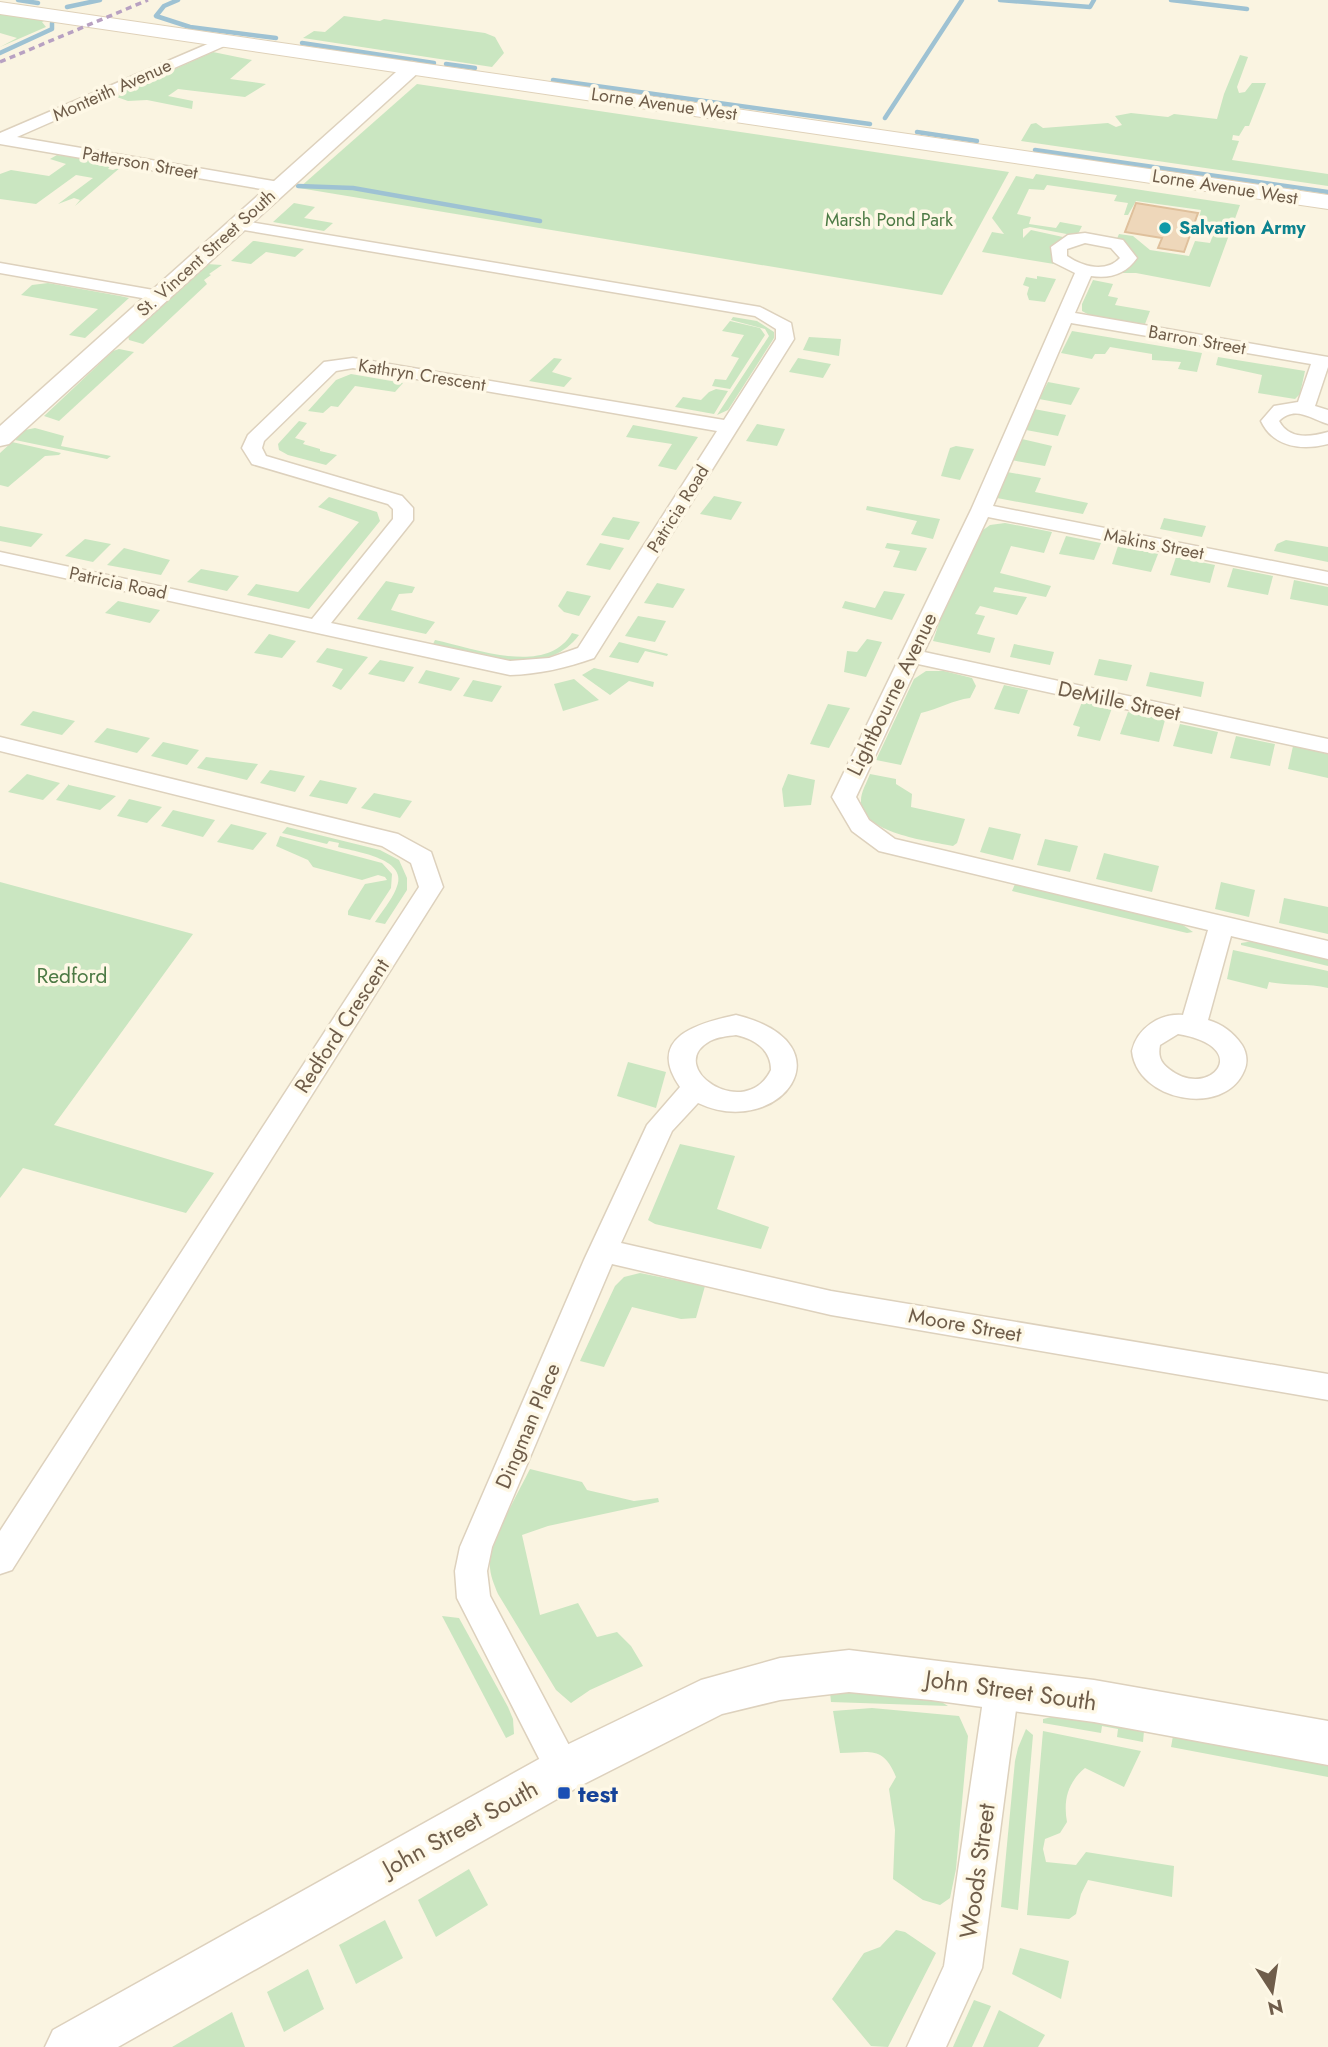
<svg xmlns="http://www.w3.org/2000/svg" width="1328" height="2047" font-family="Jost,sans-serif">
<rect width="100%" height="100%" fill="#faf4e1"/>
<g fill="#cae6c1">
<polygon points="0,13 46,20 42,22 46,27 0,47 17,38 0,33"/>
<polygon points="344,16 380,21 384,19 485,33 495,37 504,53 492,67 303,38 314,31 325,32"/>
<polygon points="213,52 252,60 230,79 266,84 245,97 178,89 168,96 193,101 192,109 147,100 128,101 114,96"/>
<polygon points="1240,55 1248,57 1237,87 1239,93 1245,92 1252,83 1266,83 1249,126 1245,126 1239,136 1233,135 1232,140 1239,141 1232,160 1328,174 1328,186 1021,141 1031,124 1036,123 1043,128 1108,123 1116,127 1122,125 1115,116 1131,113 1168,117 1174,114 1217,119 1224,94"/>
<polygon points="417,84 1009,172 942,295 299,188"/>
<polygon points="57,155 113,163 108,169 113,170 121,167 75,206 80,200 74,198 58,204 93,178 76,175 36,204 0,199 0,174 11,170 49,176 66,164 50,159"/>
<polygon points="1036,174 1240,205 1210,287 1136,273 1110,273 1128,266 1116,241 1119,234 1133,236 1150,250 1189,256 1195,241 1210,243 1215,230 1197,226 1201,210 1136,201 1128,215 1124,215 1128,203 1114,201 1117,195 1047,185 1044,190 1029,189 1017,214 1031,217 1029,224 1056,228 1060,222 1082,226 1077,236 1030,227 1023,229 1023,238 1031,230 1063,237 1053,251 1060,265 982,252 992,232 1004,234 992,218 1016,176 1033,179"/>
<polygon points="294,203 315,207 304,218 333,223 324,231 273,222"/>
<polygon points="253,241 255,241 304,249 295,257 266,252 251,264 231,261"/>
<polygon points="207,264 222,265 209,274 211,275 204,280 207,284 143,344 129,340 128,336"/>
<polygon points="1037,276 1056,279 1045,302 1029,300 1027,294 1029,287 1023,285 1026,277 1037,279"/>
<polygon points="1093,280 1113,284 1108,296 1118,298 1115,305 1150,311 1145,324 1091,316 1082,311 1082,304"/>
<polygon points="48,283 120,296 129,298 85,338 69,335 98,309 21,295 32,285"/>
<polygon points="733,317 757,321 774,332 774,338 728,410 717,415 769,336 765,329 731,320"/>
<polygon points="730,321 760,328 765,335 730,389 712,386 715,379 726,380 739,358 731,356 744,335 722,331"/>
<polygon points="1072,331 1202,353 1197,372 1178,369 1181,362 1152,360 1152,354 1110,347 1105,354 1095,354 1092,359 1061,353"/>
<polygon points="809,337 841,339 839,356 803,350"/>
<polygon points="119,349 134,352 59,421 44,416 113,351"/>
<polygon points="1218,357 1305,371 1300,394 1295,399 1258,393 1262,375 1216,365"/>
<polygon points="554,358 562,359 552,372 572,378 564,387 529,381"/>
<polygon points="798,358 831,364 823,378 789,372"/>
<polygon points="351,374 403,383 395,392 355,386 338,407 331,406 323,413 308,411 336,380"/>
<polygon points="1048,382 1080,388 1071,405 1039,399"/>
<polygon points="716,389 728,391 714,414 675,407 683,397 701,400 709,392"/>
<polygon points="1034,409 1066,415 1058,436 1026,430"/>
<polygon points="299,421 307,423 295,438 305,441 303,444 320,449 320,451 337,455 326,465 288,455 279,450 278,444"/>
<polygon points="757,424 785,429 777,446 746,441"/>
<polygon points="633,425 698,437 676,470 658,466 672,444 626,437"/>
<polygon points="35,428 64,436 61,446 111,456 107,459 15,440 25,430"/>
<polygon points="1022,439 1052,446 1045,466 1011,460"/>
<polygon points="12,442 61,453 59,455 45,456 8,487 0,485 0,453"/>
<polygon points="956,446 974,449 960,480 941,476 950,448"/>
<polygon points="1007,472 1041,478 1035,492 1088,503 1083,514 997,498"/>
<polygon points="714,496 742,502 731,520 700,514"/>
<polygon points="329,497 377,512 380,521 309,609 247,595 256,584 298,592 359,522 318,507"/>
<polygon points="867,506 940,519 933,539 911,534 917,521 866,510"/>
<polygon points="613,517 640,522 629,540 601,535"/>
<polygon points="1164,518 1206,526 1202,537 1160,529"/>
<polygon points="1005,523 1052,532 1044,553 1011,546 1000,573 1051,586 1046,597 995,587 993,592 1027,597 1017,615 980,606 975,614 985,616 977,634 995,638 990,653 933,641 942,614 979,533 990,525"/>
<polygon points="0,526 43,534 31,547 0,541"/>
<polygon points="1066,536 1101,543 1094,560 1059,554"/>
<polygon points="85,539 111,544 93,562 65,556"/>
<polygon points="1286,540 1328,547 1328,562 1274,551 1277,544"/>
<polygon points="600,543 624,548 610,570 586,565"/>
<polygon points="887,543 927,548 916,571 893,567 900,551 885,548"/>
<polygon points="1118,546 1158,554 1151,572 1112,564"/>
<polygon points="124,548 170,560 161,575 107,565"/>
<polygon points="1176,557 1215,565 1210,583 1170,575"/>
<polygon points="1233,568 1273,576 1268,595 1227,587"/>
<polygon points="201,569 239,576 227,591 187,582"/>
<polygon points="1294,580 1328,587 1328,606 1290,599"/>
<polygon points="386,581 415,587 412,593 399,594 391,610 435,622 426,634 357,619"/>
<polygon points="657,583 685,589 673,608 644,603"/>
<polygon points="567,591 591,596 579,616 564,612 558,606"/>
<polygon points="884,591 905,594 892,620 842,608 845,601 875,608"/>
<polygon points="118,601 160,610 150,623 105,613"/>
<polygon points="638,616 666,621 655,642 625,636"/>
<path d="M572,633l7,2c-34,46 -100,18 -146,9l2,-4c39,8 111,37 137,-7z"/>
<polygon points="269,634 296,641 282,658 254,653"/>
<polygon points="867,639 882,642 866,677 844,672 847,651 857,652"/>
<polygon points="619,642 668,654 667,656 645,651 638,663 609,657"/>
<polygon points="1014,644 1054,652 1050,665 1010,657"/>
<polygon points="327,648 368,657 341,690 332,686 343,669 316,662"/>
<polygon points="1099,659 1132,665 1127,681 1094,675"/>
<polygon points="380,660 414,667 404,682 368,674"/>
<polygon points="594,668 654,682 653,687 629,681 610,695 582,675"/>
<polygon points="426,670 460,678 451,691 418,683"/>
<path d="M926,671h18l28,7 4,8 -6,12c-17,2 -31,11 -49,15l-20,52 -25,-5 38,-81z"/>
<polygon points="1150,672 1204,682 1201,697 1146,686"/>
<polygon points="574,679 599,700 563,711 554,684"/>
<polygon points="473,680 502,686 492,702 463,696"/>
<polygon points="1004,685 1028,690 1019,714 994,709"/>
<polygon points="1082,702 1112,708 1100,741 1077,736 1080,727 1073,725"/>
<polygon points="828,704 850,708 829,748 810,744"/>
<polygon points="33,711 75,721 62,735 20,725"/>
<polygon points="1128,712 1165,720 1159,742 1120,734"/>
<polygon points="1180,724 1218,732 1212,754 1173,746"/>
<polygon points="107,728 150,738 137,753 94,742"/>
<polygon points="1236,736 1275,744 1270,766 1230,758"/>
<polygon points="163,742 199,750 187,765 151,756"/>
<polygon points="1293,746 1328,754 1328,778 1288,769"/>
<polygon points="206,757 258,764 247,780 197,768"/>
<polygon points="270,770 305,776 295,792 260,783"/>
<polygon points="27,774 60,783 43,800 8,792"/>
<polygon points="788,774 815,780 811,805 784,807 782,789"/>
<path d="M870,774l26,5v5l16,10 -1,13 54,12 -8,24 -4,3c-24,-5 -94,-13 -92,-46 0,-8 6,-18 9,-26z"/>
<polygon points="320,780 357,788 347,804 309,796"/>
<polygon points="69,784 69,785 116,796 100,810 56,800"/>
<polygon points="374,793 412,801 400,818 361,808"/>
<polygon points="129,799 162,807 147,823 117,816"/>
<polygon points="173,810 215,820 203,837 161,826"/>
<polygon points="231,824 267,833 253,850 217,842"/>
<path d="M287,827l93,23 19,10 8,18v12l-22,34 -10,-2c7,-11 16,-21 21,-33 15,-30 -39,-37 -58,-42l1,-4 -10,-2 -2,3 -45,-11z"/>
<polygon points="989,827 1021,834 1013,860 980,852"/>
<polygon points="280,836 382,863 392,874 391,888 370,920 348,915 348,911 365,884 387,880 385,877 378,875 362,880 313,867 308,860 276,846"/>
<polygon points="1045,839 1078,846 1070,872 1037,865"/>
<polygon points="1104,853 1159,866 1152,892 1096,879"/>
<polygon points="0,882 193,934 54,1125 214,1173 186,1213 23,1168 0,1198"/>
<polygon points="1221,882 1255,890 1249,917 1215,909"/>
<polygon points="1015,884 1167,919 1180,923 1193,932 1187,933 1012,891"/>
<polygon points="1284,898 1328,907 1328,934 1279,923"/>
<polygon points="1254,941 1328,959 1328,966 1241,945 1241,943"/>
<path d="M1233,950l95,21v17c-20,-5 -39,-2 -59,-6l-2,7 -40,-10z"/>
<polygon points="628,1062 666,1072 656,1108 617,1096"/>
<polygon points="680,1144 735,1156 717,1209 769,1227 761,1249 655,1224 648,1220"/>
<polygon points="640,1273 705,1286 696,1318 681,1319 632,1307 604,1367 580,1361 615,1286 624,1277"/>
<path d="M530,1469l52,13 5,8 47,11 24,-3 1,4 -111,24 -26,9 18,80 38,-12 19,34 20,-5 14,14 12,20 -53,24 -19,13 -15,-13 -58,-96c-4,-10 -9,-21 -8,-32 1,-22 29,-71 40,-93z"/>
<polygon points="442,1616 459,1618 508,1707 513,1719 514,1734 506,1738"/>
<polygon points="862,1688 930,1695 948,1706 831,1702 830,1692"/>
<path d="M872,1708l87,8 9,20 -12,133 -6,29 -10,7 -17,-5 -30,-21 2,-49 -6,-41 7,-12c-13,-32 -26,-24 -56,-24l-7,-42z"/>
<polygon points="1056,1716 1144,1731 1143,1742 1117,1737 1118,1729 1102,1726 1101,1733 1043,1723 1043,1719"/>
<polygon points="1026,1729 1033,1735 1018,1910 1001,1907 1015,1761 1018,1748"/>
<path d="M1043,1731l98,20 -17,36 -39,-19c-17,14 -22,32 -18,54l-7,11 -15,6 -2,10 3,13 30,3 10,-13 88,14 -2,31 -84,-17 -7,14 -5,20 -7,5 -42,-4z"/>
<polygon points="1173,1736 1328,1766 1328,1777 1171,1747"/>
<polygon points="469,1869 488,1905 436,1937 418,1900"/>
<polygon points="385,1920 403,1958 356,1984 339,1945"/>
<polygon points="896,1930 905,1932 936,1953 888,2047 871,2046 832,1999 864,1953 880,1947"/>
<polygon points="1020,1948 1069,1961 1061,1999 1012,1974"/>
<polygon points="308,1969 324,2009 284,2032 267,1992"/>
<polygon points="974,2000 991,2006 972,2047 953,2047"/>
<polygon points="999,2010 1045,2035 1038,2047 983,2047"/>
<polygon points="232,2012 245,2047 172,2047"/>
</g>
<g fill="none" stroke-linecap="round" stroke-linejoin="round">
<g stroke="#9ec2d3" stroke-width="4.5">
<polyline points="18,0 38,3"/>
<polyline points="178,0 164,6 156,16 190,27 276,38"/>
<polyline points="1000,0 1090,7 1094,0"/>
<polyline points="1171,0 1247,9"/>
<polyline points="67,7 100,0"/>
<polyline points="302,43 434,63"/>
<polyline points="0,53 52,29 52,23"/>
<polyline points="446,64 475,68"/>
<polyline points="553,80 870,124"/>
<polyline points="885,118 962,0"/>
<polyline points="917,132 977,141"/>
<polyline points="1035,150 1328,192"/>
<polyline points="298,186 353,188 540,221"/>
</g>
</g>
<polygon fill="#eed7ba" stroke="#dfc09c" stroke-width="2" points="1136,203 1198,213 1184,252 1158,248 1162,238 1125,232"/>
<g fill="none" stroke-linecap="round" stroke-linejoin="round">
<defs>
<g id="minor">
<polygon points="224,37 229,38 229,44 17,137 279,182 287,187 285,190 279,192 0,144 0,133"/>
<path d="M238,220l522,87 31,16 3,16 -200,319c-28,10 -55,16 -84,17l-510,-111v-12l312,67 81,-100v-10l-5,-5 -136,-40 -10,-16 6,-13 76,-73 29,-4 371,62 52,-81v-10l-21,-13 -523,-88 -2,-3 2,-3zM353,368l364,63 -139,217 -29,10 -39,3 -179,-38 79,-99 3,-4v-12l-11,-12 -136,-40 -4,-8 2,-7 72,-70z"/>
<path d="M1085,233l38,7 14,18c-11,16 -27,21 -46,18l-16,37 253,44v10l-13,39 13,4v14c-17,-5 -33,-19 -49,-3 10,19 31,16 49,11v12c-26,7 -55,3 -67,-23l13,-15 24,-4 13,-38 -240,-41 -78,183 335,66v12l-340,-67 -64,135 404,87v14l-410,-89 -62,133 13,23 26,19 433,102v18l-97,-23 -23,84c14,4 25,12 34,25 5,8 6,18 2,26 -20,47 -107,30 -112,-20 5,-23 28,-38 51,-36l25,-85 -329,-79 -27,-20 -20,-34 139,-287 104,-237 -22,-11 -2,-15 17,-12zM1085,243l26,5 9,10c-14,15 -37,9 -53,-2v-7zM1178,1034c78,13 31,67 -9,35 -9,-7 -11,-13 -9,-24z"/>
<polygon points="0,263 159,291 168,296 159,301 0,273"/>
<polygon points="0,737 398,834 431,852 443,887 12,1570 0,1574 0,1531 419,887 411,863 382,846 0,751"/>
<path d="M736,1015c117,29 43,126 -38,88l-26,28 -51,112 210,48 497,83v26l-497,-85 -219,-51 -120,283 -5,24 3,25 92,174 -5,12 -13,5 -13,-5 -94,-184 -2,-27 5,-24 124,-287 63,-135 33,-38c-35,-50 19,-64 56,-72zM736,1035c19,4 35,15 35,35 -26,53 -108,-3 -61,-29 7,-4 18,-5 26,-6z"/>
<polygon points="1002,1671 1014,1675 1019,1687 982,1968 946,2047 907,2047 944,1966 985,1687 990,1675"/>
</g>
<g id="tertiary">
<polygon points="412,62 419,64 421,68 419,72 9,444 0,446 0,426 405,64"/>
<polygon points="849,1650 1094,1680 1328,1721 1328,1765 1094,1722 931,1700 849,1692 780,1700 722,1714 580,1786 118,2047 45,2047 53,2030 548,1754 701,1680 780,1658"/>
</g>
<polygon id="secondary" points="0,2 1328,195 1328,209 0,14"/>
</defs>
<use href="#minor" stroke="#ddd1bd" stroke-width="3"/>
<use href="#tertiary" stroke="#ddd1bd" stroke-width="3"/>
<use href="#secondary" stroke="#dfd1b9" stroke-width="2"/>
<use href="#minor" fill="#fff" fill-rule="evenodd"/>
<use href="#tertiary" fill="#fff" fill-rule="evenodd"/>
<use href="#secondary" fill="#fff" fill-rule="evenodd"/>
<polyline stroke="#b8a1c2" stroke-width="3.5" stroke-dasharray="6 4.5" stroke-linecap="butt" points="0,62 148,0"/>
</g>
<circle fill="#0f9aa8" stroke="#fef8e6" stroke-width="2.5" cx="1165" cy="228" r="7"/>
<rect fill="#1a4fb4" stroke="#fef8e6" stroke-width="2.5" x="557" y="1786" width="14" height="14" rx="3.5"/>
<g text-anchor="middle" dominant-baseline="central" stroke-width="7" stroke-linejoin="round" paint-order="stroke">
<g font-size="18" fill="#6f5d4a" stroke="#fef8e6">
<text transform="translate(112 90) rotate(-24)">Monteith Avenue</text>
<text transform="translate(664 104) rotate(8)">Lorne Avenue West</text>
<text transform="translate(140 163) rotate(10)">Patterson Street</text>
<text transform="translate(1225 187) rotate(9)">Lorne Avenue West</text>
<text transform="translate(206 253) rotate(-42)">St. Vincent Street South</text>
<text transform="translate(1197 340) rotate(10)">Barron Street</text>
<text transform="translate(422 375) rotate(9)">Kathryn Crescent</text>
<text transform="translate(678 509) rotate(-58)">Patricia Road</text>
<text transform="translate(1154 544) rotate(11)">Makins Street</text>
<text transform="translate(118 583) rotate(12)">Patricia Road</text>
</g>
<g font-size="18" fill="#4d7a45" stroke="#fef8e6">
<text x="889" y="220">Marsh Pond Park</text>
</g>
<g font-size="18" font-weight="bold" fill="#0d838f" stroke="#fef8e6" text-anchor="start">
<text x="1179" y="228">Salvation Army</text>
</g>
<g font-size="21" fill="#6f5d4a" stroke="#fef8e6">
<text transform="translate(892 694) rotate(-64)">Lightbourne Avenue</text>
<text transform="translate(1119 701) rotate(12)">DeMille Street</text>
<text transform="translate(342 1026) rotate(-57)">Redford Crescent</text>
<text transform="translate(965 1325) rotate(10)">Moore Street</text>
<text transform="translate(528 1426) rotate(-67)">Dingman Place</text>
</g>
<g font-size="21" fill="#4d7a45" stroke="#fef8e6">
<text x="72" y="976">Redford</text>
</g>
<g font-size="24" fill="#6f5d4a" stroke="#fef8e6">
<text transform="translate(1011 1690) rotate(8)">John Street South</text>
<text transform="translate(460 1828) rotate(-29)">John Street South</text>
<text transform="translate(977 1871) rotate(-82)">Woods Street</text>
</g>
<g font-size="24" font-weight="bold" fill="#164399" stroke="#fef8e6" text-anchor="start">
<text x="578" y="1793">test</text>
</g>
</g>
<g transform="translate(1272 1991) rotate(168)" stroke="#fef8e6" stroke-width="5" paint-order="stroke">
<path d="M0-5L12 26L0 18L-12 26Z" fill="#6f5d4a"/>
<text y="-10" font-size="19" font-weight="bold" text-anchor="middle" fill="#6f5d4a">N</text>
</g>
</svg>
